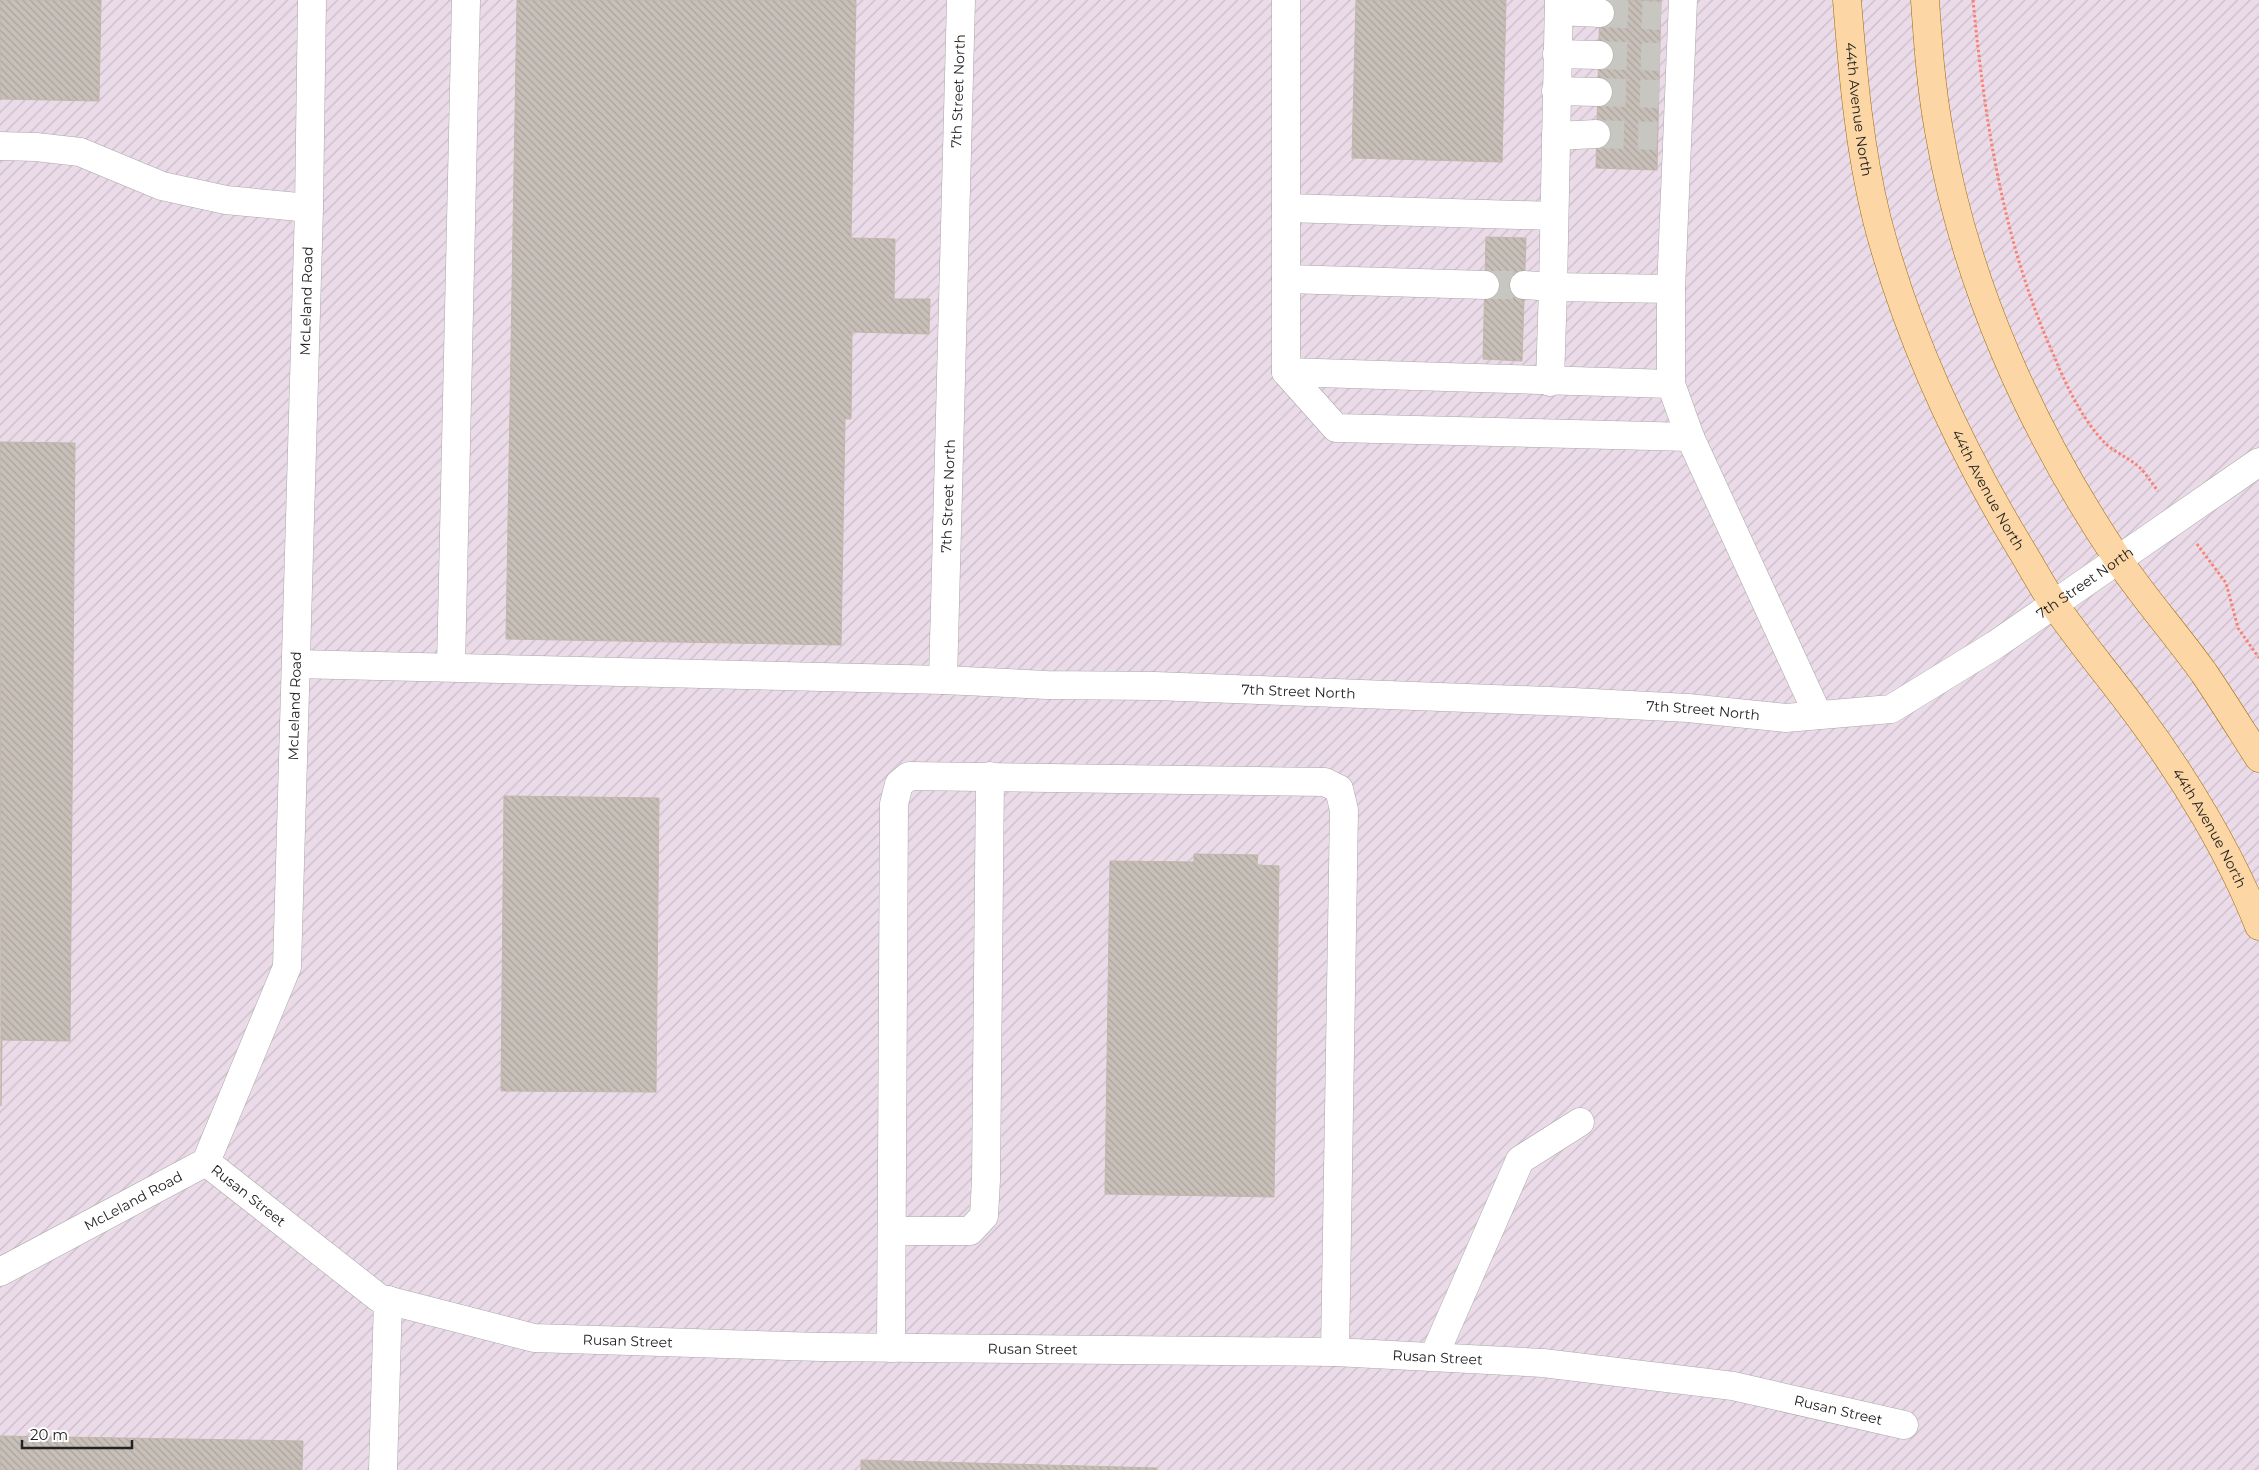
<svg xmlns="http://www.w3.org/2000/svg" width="2259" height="1470" font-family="Montserrat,sans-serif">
<defs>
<pattern id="industrial-furrows" width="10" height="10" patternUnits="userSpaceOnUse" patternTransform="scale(1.25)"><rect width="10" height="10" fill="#ebdbe8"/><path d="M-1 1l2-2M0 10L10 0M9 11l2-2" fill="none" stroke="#c9bcc7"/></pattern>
<pattern id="building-back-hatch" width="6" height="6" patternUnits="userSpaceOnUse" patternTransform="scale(1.25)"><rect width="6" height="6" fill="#c7bfb8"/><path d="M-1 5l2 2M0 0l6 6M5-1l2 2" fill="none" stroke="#aba49e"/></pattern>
</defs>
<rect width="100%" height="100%" fill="#f2efe9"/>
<rect fill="url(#industrial-furrows)" x="0" y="0" width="2259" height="1470"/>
<g fill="url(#building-back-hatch)" stroke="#c4b6ab">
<polygon points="0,0 101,0 99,101 0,99"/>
<polygon points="517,0 856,0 851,238 895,239 894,299 930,299 929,334 852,332 851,419 845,419 841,645 506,639"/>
<polygon points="1356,0 1506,0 1502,162 1352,158"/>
<polygon points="1600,0 1661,0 1657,170 1596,168"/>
<polygon points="1486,237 1526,238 1522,361 1483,359"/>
<polygon points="0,442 75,443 70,1041 2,1040 1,1106"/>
<polygon points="504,796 659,798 656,1092 501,1091"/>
<polygon points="1194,854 1258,855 1257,865 1279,866 1274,1197 1105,1194 1110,861 1194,862"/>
<polygon points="0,1436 303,1441 302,1470 0,1470"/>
<polygon points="861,1460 1157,1468 1157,1470 861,1470"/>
</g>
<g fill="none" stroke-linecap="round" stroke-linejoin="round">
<g stroke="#c8c6c1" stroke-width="28" stroke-dasharray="28 14" stroke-linecap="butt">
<polyline points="1600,13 1661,16"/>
<polyline points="1599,55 1660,57"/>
<polyline points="1598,92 1659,94"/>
<polyline points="1596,134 1657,136"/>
<polyline points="1485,285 1524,285"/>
</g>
<defs>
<g id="minor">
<path id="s1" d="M961,0l-18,680 104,5 108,1 418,16 115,6 98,10 105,-9 104,-64 264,-183"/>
<polyline points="1286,0 1286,372 1671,384"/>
<polyline points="1559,0 1553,287 1671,289"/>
<polyline points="1683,0 1671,289 1671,384 1690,437 1818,715"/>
<polyline points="1559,11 1600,13"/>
<polyline points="1557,54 1599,55"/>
<polyline points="1556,91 1598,92"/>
<polyline points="1556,136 1596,134"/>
<polyline points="0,146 36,147 80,152 162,186 226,200 309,208"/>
<polyline points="1286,208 1554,216"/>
<polyline points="1286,279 1485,285"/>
<polyline points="1524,285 1553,287 1550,382"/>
<polyline points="1286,372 1336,428 1690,437"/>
<polyline points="296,664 943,680"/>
<polyline points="451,667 466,0"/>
<path id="s2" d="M206,1162l173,136 155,40 287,9 514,5 208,11 190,23 171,39"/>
<polyline points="893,1231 970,1231 984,1216 986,1180 990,776"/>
<path id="s3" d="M0,1272l206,-110 81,-195 22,-759 3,-208"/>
<polyline points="891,1348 894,804 899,784 909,776 1325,782 1339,789 1344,810 1335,1352"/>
<polyline points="1434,1356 1520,1160 1580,1122"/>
<polyline points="383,1470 388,1300"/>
</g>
<g id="major">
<path id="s4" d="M1847,0c6,74 12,148 30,220 30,115 81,225 142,326 12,19 22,39 35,58 26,38 57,74 84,111 46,62 93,139 121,211"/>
<path d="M1925,0c3,44 6,87 14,131 26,152 92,299 178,427 27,40 59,76 87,115 19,28 37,57 55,85"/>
</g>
</defs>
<use href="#minor" stroke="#a9a9a9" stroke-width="29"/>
<use href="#major" stroke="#a06b00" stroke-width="29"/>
<g stroke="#fa8072" stroke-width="3" stroke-dasharray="2.5 2.5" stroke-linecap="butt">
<path d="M1973,0c12,123 30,242 81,356 12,29 27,61 49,85 10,11 25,16 36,26 7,6 13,17 19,24"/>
<polyline points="2197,544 2226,583 2238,628 2259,658"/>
</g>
<use href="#minor" stroke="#fff" stroke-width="28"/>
<use href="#major" stroke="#fcd6a4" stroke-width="28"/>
</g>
<g text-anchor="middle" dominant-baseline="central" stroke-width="4" stroke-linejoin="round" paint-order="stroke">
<g font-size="14" fill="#222" stroke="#fff">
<text transform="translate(958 91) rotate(-88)">7th Street North</text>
<text stroke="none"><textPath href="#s4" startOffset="110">44th Avenue North</textPath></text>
<text stroke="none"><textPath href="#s3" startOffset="1111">McLeland Road</textPath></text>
<text stroke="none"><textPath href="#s4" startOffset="515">44th Avenue North</textPath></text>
<text transform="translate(948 496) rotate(-88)">7th Street North</text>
<text stroke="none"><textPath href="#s1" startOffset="1861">7th Street North</textPath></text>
<text stroke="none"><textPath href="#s1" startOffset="1036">7th Street North</textPath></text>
<text stroke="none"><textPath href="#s3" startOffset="706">McLeland Road</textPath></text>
<text stroke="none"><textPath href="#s1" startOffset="1441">7th Street North</textPath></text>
<text stroke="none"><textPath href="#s4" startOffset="920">44th Avenue North</textPath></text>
<text stroke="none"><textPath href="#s2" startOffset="54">Rusan Street</textPath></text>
<text stroke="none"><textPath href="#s3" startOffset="151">McLeland Road</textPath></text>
<text stroke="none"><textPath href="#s2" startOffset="474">Rusan Street</textPath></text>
<text stroke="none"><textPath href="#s2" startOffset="879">Rusan Street</textPath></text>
<text stroke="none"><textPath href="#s2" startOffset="1284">Rusan Street</textPath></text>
<text stroke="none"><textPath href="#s2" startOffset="1689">Rusan Street</textPath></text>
</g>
</g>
<path d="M22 1440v8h110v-8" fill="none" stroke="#222222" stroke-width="2.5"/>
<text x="30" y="1440" font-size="15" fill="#222222" stroke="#ffffff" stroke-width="4" paint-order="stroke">20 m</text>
</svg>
